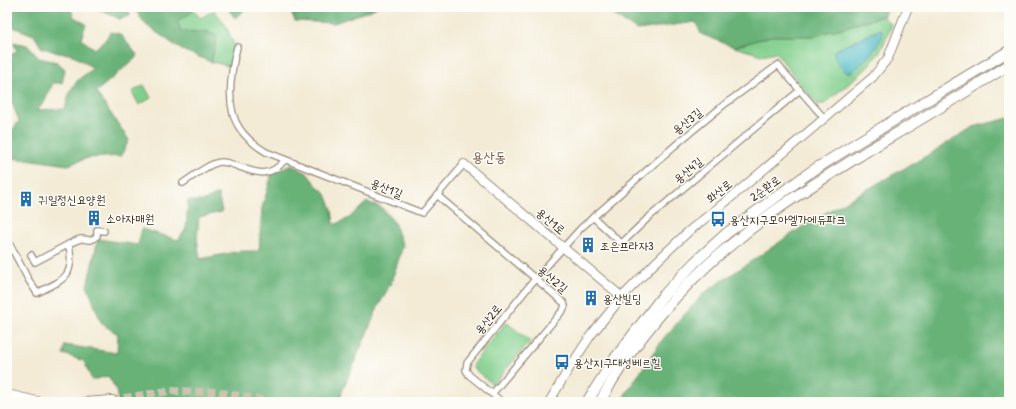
<svg xmlns="http://www.w3.org/2000/svg" width="1016" height="409" font-family="'Patrick Hand','Poor Story',sans-serif">
<rect width="100%" height="100%" fill="#fdfcf7"/>
<filter id="ink" filterUnits="userSpaceOnUse"><feTurbulence type="fractalNoise" baseFrequency=".025" numOctaves="2"/><feDisplacementMap in="SourceGraphic" scale="8" xChannelSelector="R" yChannelSelector="G"/><feConvolveMatrix kernelMatrix="1 2 1 2 8 2 1 2 1" color-interpolation-filters="sRGB"/></filter>
<filter id="wash" filterUnits="userSpaceOnUse"><feTurbulence type="fractalNoise" baseFrequency=".012" numOctaves="4" result="noise"/><feDisplacementMap in="SourceGraphic" scale="16" xChannelSelector="R" yChannelSelector="G"/><feGaussianBlur stdDeviation="0.9" result="paint"/><feColorMatrix in="noise" values="0 0 0 0 0 0 0 0 0 0 0 0 0 0 0 0 0 1.4 0 .05"/><feComposite in="paint" operator="in"/></filter>
<g filter="url(#wash)">
<rect width="100%" height="100%" fill="#f3ebd6"/>
<g fill="#81cf8d" stroke="#5e7c56">
<polygon points="214,10 226,26 235,47 230,66 211,62 217,37 208,32 181,31 177,21 194,11 201,18"/>
<path d="M883,16l9,9c-5,11 -9,23 -17,33 -13,18 -34,31 -51,46h-7l-20,-23 -21,-29 -14,3 -28,-8 37,-11h43z"/>
<polygon points="144,85 151,98 139,105 132,92"/>
<polygon points="506,322 530,341 494,384 492,384 473,368 472,365"/>
</g>
<g fill="#68b278" stroke="#526e4b">
<path d="M7,7h63l4,10 12,7 -5,15 14,10 11,-10 4,-7 10,2 18,22 -42,36 33,48 -8,16 -33,2 -20,7 -28,-4 -30,-3c-8,-18 -1,-23 9,-37l-6,-16 -6,-2v-48l10,-4 -4,-9 14,3 12,13 18,4 8,7 -3,14h-9l-9,20 -7,7 28,-1 5,-18 8,-11 15,-12 -22,-14 -13,-1 -17,-6 -7,-12 -27,-10z"/>
<polygon points="93,7 129,7 130,16 120,19"/>
<polygon points="162,7 192,7 194,11 177,21 181,31 208,32 217,37 211,62 182,50 146,25 136,11 162,9"/>
<polygon points="227,7 248,7 235,18"/>
<polygon points="289,7 377,7 371,10 334,23 295,21"/>
<polygon points="600,7 889,7 883,16 814,36 771,36 734,47 701,34 696,22 637,30"/>
<polygon points="1009,118 1009,402 620,402 662,340 704,293 811,221 928,155 973,127"/>
<polygon points="291,165 307,173 316,185 325,192 332,209 334,225 349,218 367,202 381,207 394,222 403,246 391,283 378,307 343,389 339,402 118,402 116,389 108,376 92,380 84,361 63,354 65,345 117,353 118,334 102,324 87,286 98,239 138,245 142,229 178,240 186,229 188,201 204,201 218,194 222,212 199,217 197,238 200,259 240,251 259,251 262,208 272,174"/>
</g>
<path fill="#4dbbc5" stroke="#447272" d="M881,29l2,6c-7,15 -18,26 -31,37h-6c-6,-6 -13,-12 -12,-21z"/>
</g>
<g filter="url(#ink)">
<g fill="none" stroke-linecap="round" stroke-linejoin="round">
<polyline stroke="#cec4b1" stroke-width="8" stroke-dasharray="8 4" stroke-linecap="butt" points="112,400 169,391 216,392 273,402"/>
<defs>
<g id="street">
<path d="M237,47c-6,24 -12,61 3,82 7,10 16,17 26,23l156,61 42,-49"/>
<path d="M183,183c9,-6 28,-21 38,-21 6,0 11,2 16,4 19,7 32,13 48,-6"/>
<polyline points="437,195 564,303 565,306 563,310 492,394"/>
<polyline points="593,217 620,242 623,242 648,218 800,90"/>
<path d="M7,242l1,-1 20,38 9,14c27,-14 38,-15 32,-49l-34,18 -4,-7"/>
<path d="M69,244c4,-2 9,-5 13,-5 8,0 7,4 15,-3v-6l7,1"/>
<polyline points="502,402 469,375 466,370 467,363 535,279 581,228 679,142 725,104 778,65 824,118"/>
</g>
<g id="secondary">
<polyline points="464,164 622,297"/>
<polyline points="7,394 41,402"/>
<polyline points="85,402 112,400"/>
<polyline points="549,402 570,367 591,335 622,297 655,263 689,231 728,200 873,77 888,58 908,7"/>
</g>
<g id="highway">
<polyline points="587,402 613,361 662,297 694,263 727,233 809,173 858,142 1009,51"/>
<path d="M600,402c31,-58 82,-118 133,-159 43,-36 91,-65 139,-95 46,-27 92,-55 137,-83"/>
</g>
</defs>
<use href="#street" stroke="#978a7a" stroke-width="8"/>
<use href="#secondary" stroke="#978a7a" stroke-width="10"/>
<use href="#highway" stroke="#978a7a" stroke-width="12"/>
<use href="#street" stroke="#fff" stroke-width="5.5"/>
<use href="#secondary" stroke="#fff" stroke-width="8"/>
<use href="#highway" stroke="#fff" stroke-width="10"/>
</g>
</g>
<defs>
<symbol id="building-bare" viewBox="-9 -9 18 18"><path d="M-4-6H4V6H1V3H-1V6H-4ZM-2.5-4.3h1.7v1.8h-1.7ZM.8-4.3h1.7v1.8H.8ZM-2.5-1h1.7V.8h-1.7ZM.8-1h1.7V.8H.8Z" fill="#1f6fb2" stroke="#fdfcf7" stroke-width="2.5" paint-order="stroke"/></symbol>
<symbol id="bus-bare" viewBox="-9 -9 18 18"><path d="M-5-6H5V4H4V6H2V4H-2V6H-4V4H-5ZM-3.5-4V0h7V-4ZM-3.5 1.2v1.5H-2V1.2ZM2 1.2v1.5H3.5V1.2Z" fill="#1f6fb2" stroke="#fdfcf7" stroke-width="2.5" paint-order="stroke"/></symbol>
</defs>
<g fill-rule="evenodd">
<use href="#building-bare" x="15" y="188" width="22" height="22"/>
<use href="#building-bare" x="83" y="207" width="22" height="22"/>
<use href="#bus-bare" x="707" y="208" width="22" height="22"/>
<use href="#building-bare" x="577" y="234" width="22" height="22"/>
<use href="#building-bare" x="580" y="287" width="22" height="22"/>
<use href="#bus-bare" x="551" y="351" width="22" height="22"/>
</g>
<g text-anchor="middle" dominant-baseline="central" stroke-width="3" stroke-linejoin="round" paint-order="stroke">
<g font-size="12" fill="#3b2a1e" stroke="#fdfcf7">
<text transform="translate(687 121) rotate(-39)">용산3길</text>
<text transform="translate(688 170) rotate(-40)">용산4길</text>
<text transform="translate(387 188) rotate(22)">용산1길</text>
<text transform="translate(765 188) rotate(-36)">2순환로</text>
<text transform="translate(719 191) rotate(-39)">화산로</text>
<text transform="translate(551 221) rotate(40)">용산1로</text>
<text transform="translate(553 279) rotate(40)">용산2길</text>
<text transform="translate(488 319) rotate(-51)">용산2로</text>
</g>
<g font-size="12" fill="#3b2a1e" stroke="#fdfcf7" text-anchor="start">
<text x="38" y="199">귀일정신요양원</text>
<text x="106" y="218">소아자매원</text>
<text x="730" y="219">용산지구모아엘가에듀파크</text>
<text x="600" y="245">조은프라자3</text>
<text x="603" y="298">용산빌딩</text>
<text x="574" y="362">용산지구대성베르힐</text>
</g>
<g font-size="14" fill="#7b574a" stroke="#fdfcf7">
<text x="489" y="156">용산동</text>
</g>
</g>
<rect width="1016" height="409" fill="none" stroke="#fdfcf7" stroke-width="24"/>
</svg>
